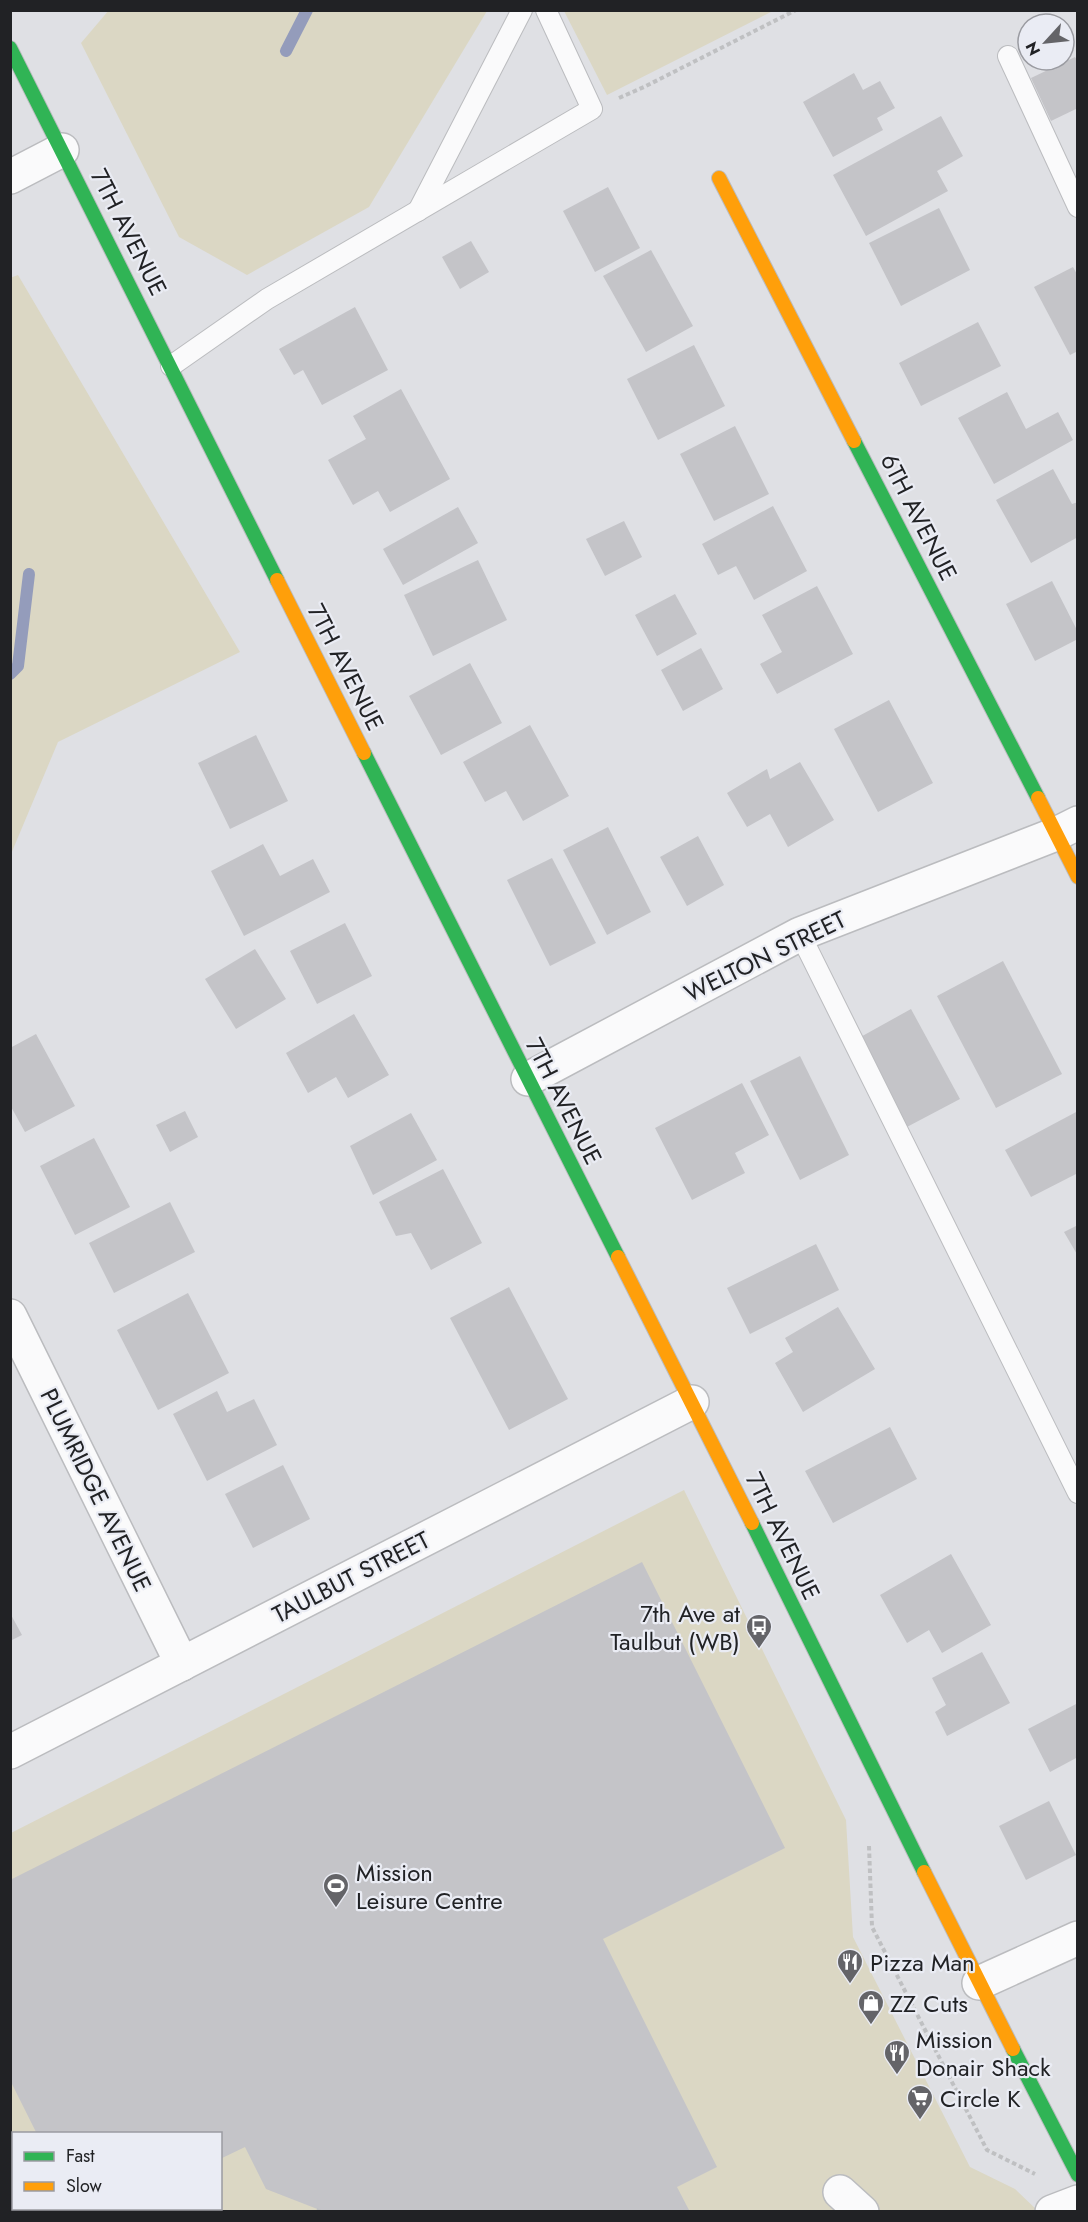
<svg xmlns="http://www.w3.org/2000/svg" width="1088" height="2222" font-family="Jost,sans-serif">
<rect width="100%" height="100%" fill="#dfe0e4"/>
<g fill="#dbd7c4" fill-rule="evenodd">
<polygon points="109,10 487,10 487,11 369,207 247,275 179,237 81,43"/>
<polygon points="564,11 773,11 607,95"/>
<polygon points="18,275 240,652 58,742 11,854 10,278"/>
<path d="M684,1490l162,330 7,117 117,230 45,22 23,22 -1027,1v-379zM14,2134h206v74h-206z"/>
</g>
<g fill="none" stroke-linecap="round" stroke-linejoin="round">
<g stroke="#949cbb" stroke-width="12">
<polyline points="286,51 307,10"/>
<polyline points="10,674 18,666 29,574"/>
</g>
</g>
<g fill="#c4c4c8">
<polygon points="1075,57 1078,62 1078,108 1051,121 1031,78"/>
<polygon points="854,73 863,90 880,81 895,108 877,118 883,130 833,157 803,102"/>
<polygon points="941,116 963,156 937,171 948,191 866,236 833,175"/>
<polygon points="608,187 640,248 595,272 563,211"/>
<polygon points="939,208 970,270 901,306 869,243"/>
<polygon points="471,241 489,272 460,289 442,257"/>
<polygon points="651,250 693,326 646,352 603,276"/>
<polygon points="1073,267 1078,276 1078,351 1070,355 1034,287"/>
<polygon points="355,307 388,370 322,405 303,370 294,375 279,349"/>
<polygon points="978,322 1001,366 921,406 899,363"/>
<polygon points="694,345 725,406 658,440 627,379"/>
<polygon points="401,389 450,479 390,512 378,491 353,505 328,460 366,439 353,416"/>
<polygon points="1007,392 1026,429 1058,412 1073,440 994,484 958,418"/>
<polygon points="735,426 769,494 714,521 680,454"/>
<polygon points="1053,469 1072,504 1078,502 1078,537 1031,563 996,500"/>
<polygon points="773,506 807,571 754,600 736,566 718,575 702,544"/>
<polygon points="458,507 478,543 403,585 383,549"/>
<polygon points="624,521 642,557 605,576 586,539"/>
<polygon points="478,560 507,620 433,656 404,595"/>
<polygon points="1052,581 1078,632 1078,639 1035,661 1006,604"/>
<polygon points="817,586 853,654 777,694 760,664 782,652 762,615"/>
<polygon points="675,594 697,634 657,656 635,615"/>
<polygon points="701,648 723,689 683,711 661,670"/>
<polygon points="470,663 502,723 441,755 409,696"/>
<polygon points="889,700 933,783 878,812 834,729"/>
<polygon points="530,725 569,796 523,821 506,791 485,802 463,762"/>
<polygon points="256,735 288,801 230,829 198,763"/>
<polygon points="800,762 834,820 788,847 770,814 747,827 727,793 767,769 770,779"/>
<polygon points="608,827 651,912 607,935 563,850"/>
<polygon points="698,836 724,885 687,906 660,857"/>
<polygon points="263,844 280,876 313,859 330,892 244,936 211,871"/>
<polygon points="552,858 596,943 550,966 507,880"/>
<polygon points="345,923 372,976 317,1004 290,951"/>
<polygon points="255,949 286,999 236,1029 205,979"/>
<polygon points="1003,961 1062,1074 996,1108 937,996"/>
<polygon points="911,1009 960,1099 905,1128 857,1039"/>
<polygon points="354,1014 389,1075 348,1098 336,1077 308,1093 286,1053"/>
<polygon points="36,1034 75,1106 25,1132 10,1105 10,1048"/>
<polygon points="800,1056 849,1155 800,1180 750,1081"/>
<polygon points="742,1083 769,1135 735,1153 745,1173 692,1200 655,1128"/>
<polygon points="185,1111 198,1137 170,1152 156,1125"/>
<polygon points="1078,1111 1078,1173 1031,1197 1005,1150"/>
<polygon points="411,1113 437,1160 373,1195 350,1146"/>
<polygon points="94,1138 130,1207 75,1235 40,1166"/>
<polygon points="443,1169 482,1243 431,1270 411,1233 396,1236 379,1202"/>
<polygon points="170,1202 195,1252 114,1293 89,1243"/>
<polygon points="1078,1225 1078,1256 1064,1232"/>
<polygon points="816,1244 839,1290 750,1334 727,1288"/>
<polygon points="509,1287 568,1399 509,1430 450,1318"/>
<polygon points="188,1293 229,1373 158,1410 117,1330"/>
<polygon points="838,1307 875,1369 803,1412 775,1363 793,1352 785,1338"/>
<polygon points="217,1391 227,1412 254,1399 277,1445 207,1481 173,1414"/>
<polygon points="890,1427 917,1479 833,1523 805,1471"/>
<polygon points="283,1465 310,1519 253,1548 225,1494"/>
<polygon points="951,1554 991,1625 942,1653 929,1630 907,1643 880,1595"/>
<polygon points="642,1562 785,1848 603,1939 717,2167 677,2187 690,2212 325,2212 266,2189 245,2147 220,2159 220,2134 37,2134 10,2080 10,1880"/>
<polygon points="10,1613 22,1635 10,1641"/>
<polygon points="982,1652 1010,1703 947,1736 935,1712 946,1705 932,1678"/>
<polygon points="1078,1703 1078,1757 1050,1772 1028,1729"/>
<polygon points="1049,1801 1076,1855 1026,1880 999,1826"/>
<polygon points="75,2208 121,2208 115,2212 76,2212"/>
</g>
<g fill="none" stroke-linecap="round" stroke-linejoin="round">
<defs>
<g id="lane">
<polyline points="1008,56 1078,207"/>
<polyline points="418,211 522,10"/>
<polyline points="171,366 267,299 592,109 546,10"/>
<polyline points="800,934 1078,1493"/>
<polyline points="10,2199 14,2204"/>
</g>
<g id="street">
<polyline points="10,177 62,150"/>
<polyline points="528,1079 800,934 1056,834 1078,823"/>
<polyline points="10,1316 182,1664"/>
<polyline points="10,1752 692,1402"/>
<polyline points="979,1983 1078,1938"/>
<polyline points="840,2192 862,2212"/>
<polyline points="1052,2212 1078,2202"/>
</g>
<g id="fast">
<polyline points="10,48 277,580"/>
<polyline points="854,441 1038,798"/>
<polyline points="364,753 618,1257"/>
<polyline points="752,1523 924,1872"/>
<polyline points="1013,2049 1078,2175"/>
</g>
<g id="slow">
<polyline points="719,178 854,441"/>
<polyline points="277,580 364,753"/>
<polyline points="1038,798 1078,877"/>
<polyline points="618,1257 752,1523"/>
<polyline points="924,1872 1013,2049"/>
</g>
</defs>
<use href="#lane" stroke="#bbbcbf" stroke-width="22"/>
<use href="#street" stroke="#bbbcbf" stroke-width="36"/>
<use href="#fast" stroke="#bbbcbf" stroke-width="16"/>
<use href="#slow" stroke="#bbbcbf" stroke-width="16"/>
<g stroke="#bfc0c2" stroke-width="4" stroke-dasharray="4.5 3" stroke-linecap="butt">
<polyline points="619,98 644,87 796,10"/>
<polyline points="869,1846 872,1927 987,2150 1035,2174"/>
<polyline points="318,2212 319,2209"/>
</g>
<use href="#lane" stroke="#fafafb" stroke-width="20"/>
<use href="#street" stroke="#fafafb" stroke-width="33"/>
<use href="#fast" stroke="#30b455" stroke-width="14"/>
<use href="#slow" stroke="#ff9f0a" stroke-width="14"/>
</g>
<defs>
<symbol id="bus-pin" viewBox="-11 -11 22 30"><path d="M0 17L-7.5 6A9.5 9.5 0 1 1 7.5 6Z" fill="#646468" stroke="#eaecf4"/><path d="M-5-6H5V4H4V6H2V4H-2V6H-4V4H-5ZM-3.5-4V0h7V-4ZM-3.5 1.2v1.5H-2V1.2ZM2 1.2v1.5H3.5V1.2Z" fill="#fff"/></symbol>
<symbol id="stadium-pin" viewBox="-11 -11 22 30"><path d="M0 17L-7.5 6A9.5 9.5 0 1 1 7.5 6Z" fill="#646468" stroke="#eaecf4"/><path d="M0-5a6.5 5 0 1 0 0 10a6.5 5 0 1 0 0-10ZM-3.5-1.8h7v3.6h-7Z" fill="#fff"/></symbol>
<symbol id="restaurant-pin" viewBox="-11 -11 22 30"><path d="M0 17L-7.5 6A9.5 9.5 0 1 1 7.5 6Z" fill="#646468" stroke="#eaecf4"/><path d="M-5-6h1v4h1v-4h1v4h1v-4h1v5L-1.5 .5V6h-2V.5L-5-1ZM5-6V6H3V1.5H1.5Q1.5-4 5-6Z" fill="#fff"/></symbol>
<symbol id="shop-pin" viewBox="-11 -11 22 30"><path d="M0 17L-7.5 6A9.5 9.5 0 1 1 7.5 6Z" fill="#646468" stroke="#eaecf4"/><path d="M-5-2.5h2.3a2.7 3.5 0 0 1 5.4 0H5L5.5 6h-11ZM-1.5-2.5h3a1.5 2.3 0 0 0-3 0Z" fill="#fff"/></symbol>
<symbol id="supermarket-pin" viewBox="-11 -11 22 30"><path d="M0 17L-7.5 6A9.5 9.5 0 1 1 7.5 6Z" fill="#646468" stroke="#eaecf4"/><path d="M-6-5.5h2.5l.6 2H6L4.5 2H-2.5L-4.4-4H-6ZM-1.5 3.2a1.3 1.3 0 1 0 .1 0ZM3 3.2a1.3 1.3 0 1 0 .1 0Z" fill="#fff"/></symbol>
</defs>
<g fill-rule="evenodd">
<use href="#bus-pin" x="744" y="1612" width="30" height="40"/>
<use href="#stadium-pin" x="321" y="1871" width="30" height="40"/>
<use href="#restaurant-pin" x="835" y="1947" width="30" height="40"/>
<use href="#shop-pin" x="856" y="1988" width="30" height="40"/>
<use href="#restaurant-pin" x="882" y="2038" width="30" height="40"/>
<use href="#supermarket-pin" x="905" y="2083" width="30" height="40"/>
</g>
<g text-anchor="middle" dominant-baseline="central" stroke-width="4.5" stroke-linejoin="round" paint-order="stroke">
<g font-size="24" fill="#212225" stroke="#eaecf4">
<text transform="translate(129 232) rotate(63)">7TH AVENUE</text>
<text transform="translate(919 517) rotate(63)">6TH AVENUE</text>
<text transform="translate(346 667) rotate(63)">7TH AVENUE</text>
<text transform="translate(765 956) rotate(-26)">WELTON STREET</text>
<text transform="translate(564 1101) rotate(63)">7TH AVENUE</text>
<text transform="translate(96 1490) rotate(64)">PLUMRIDGE AVENUE</text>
<text transform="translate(783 1536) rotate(64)">7TH AVENUE</text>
<text transform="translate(351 1577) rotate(-27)">TAULBUT STREET</text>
</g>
<g font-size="24" fill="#212225" stroke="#eaecf4" text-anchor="start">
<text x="740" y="1613" text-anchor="end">7th Ave at<tspan x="740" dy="28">Taulbut (WB)</tspan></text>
<text x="356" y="1872">Mission<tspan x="356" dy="28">Leisure Centre</tspan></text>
<text x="870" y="1962">Pizza Man</text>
<text x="890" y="2003">ZZ Cuts</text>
<text x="916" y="2039">Mission<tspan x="916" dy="28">Donair Shack</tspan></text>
<text x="940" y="2098">Circle K</text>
</g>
</g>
<rect width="1088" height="2222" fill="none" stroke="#212225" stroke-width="24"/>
<rect x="12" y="2132" width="210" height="78" fill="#eaecf4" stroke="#9a9ba1" stroke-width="1.5"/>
<rect x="24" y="2152" width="30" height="9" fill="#30b455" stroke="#9a9ba1" stroke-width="1.5"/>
<text x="66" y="2162" font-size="18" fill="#212225">Fast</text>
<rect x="24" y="2182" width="30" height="9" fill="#ff9f0a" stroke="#9a9ba1" stroke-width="1.5"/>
<text x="66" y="2192" font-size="18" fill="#212225">Slow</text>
<g transform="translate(1046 42) rotate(243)"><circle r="28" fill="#eaecf4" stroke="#9a9ba1" stroke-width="1.5"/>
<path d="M0-4.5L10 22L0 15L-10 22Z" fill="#646468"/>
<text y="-9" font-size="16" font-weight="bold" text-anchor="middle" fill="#212225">N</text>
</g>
</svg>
